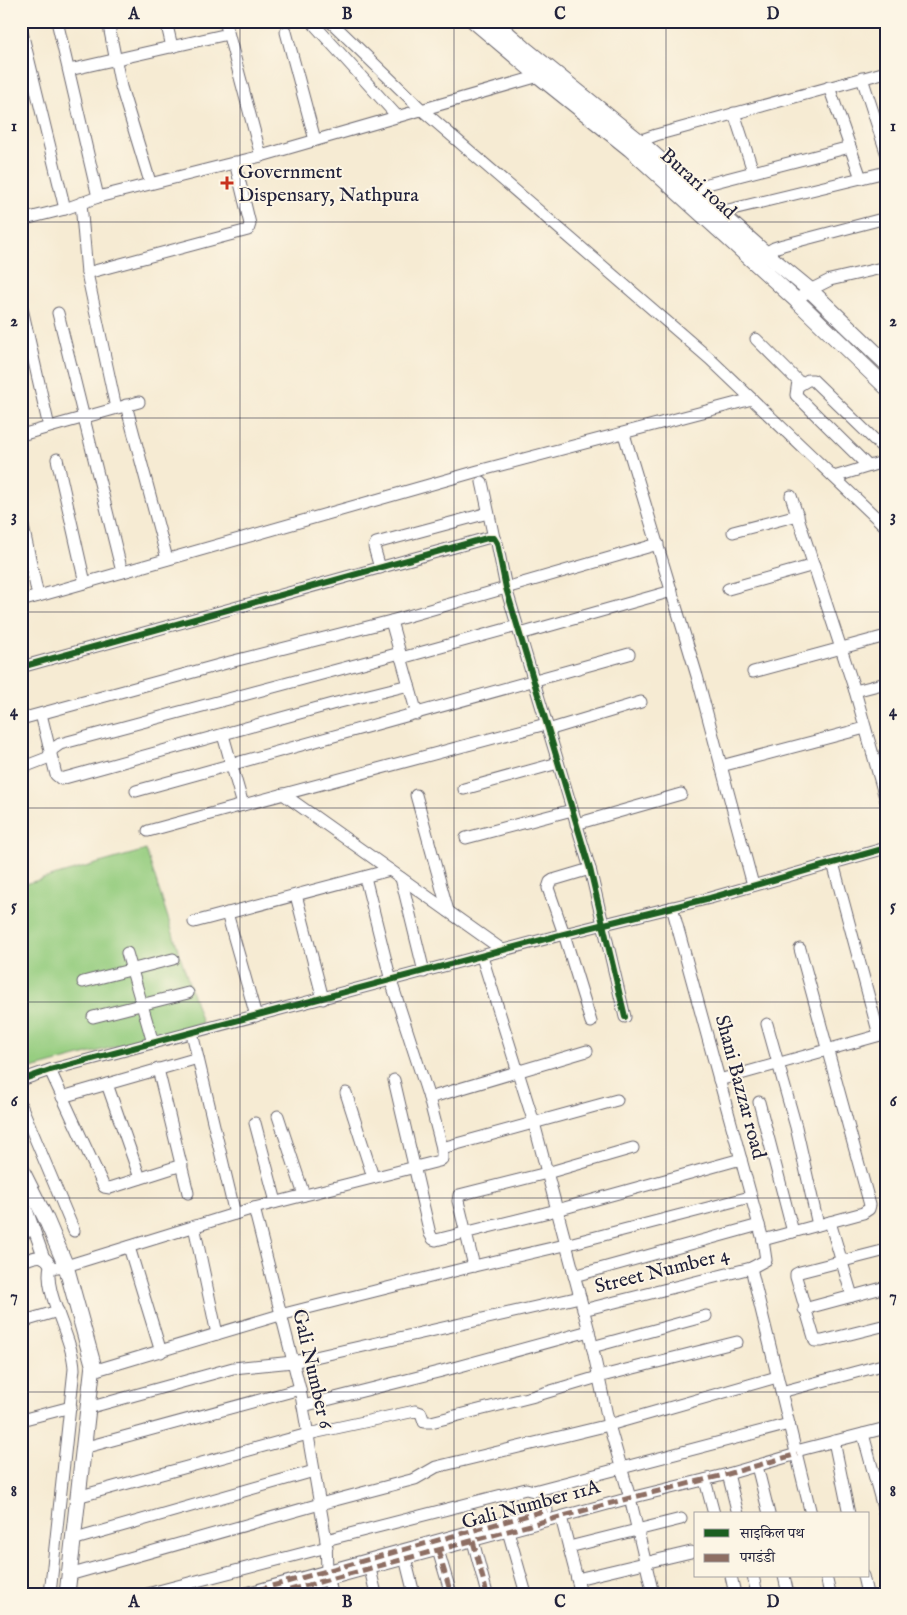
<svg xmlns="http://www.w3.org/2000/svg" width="907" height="1615" font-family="'IM FELL English','Noto Serif Devanagari',serif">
<rect width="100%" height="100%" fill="#fcf5e5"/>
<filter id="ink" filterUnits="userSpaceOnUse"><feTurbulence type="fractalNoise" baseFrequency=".02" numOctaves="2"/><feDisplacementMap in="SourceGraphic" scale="10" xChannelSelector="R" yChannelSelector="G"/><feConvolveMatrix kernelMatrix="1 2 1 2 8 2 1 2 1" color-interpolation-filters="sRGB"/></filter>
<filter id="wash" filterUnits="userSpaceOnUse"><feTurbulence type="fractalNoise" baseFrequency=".0096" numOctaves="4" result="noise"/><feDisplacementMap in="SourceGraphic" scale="20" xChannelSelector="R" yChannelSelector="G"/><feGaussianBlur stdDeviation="1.12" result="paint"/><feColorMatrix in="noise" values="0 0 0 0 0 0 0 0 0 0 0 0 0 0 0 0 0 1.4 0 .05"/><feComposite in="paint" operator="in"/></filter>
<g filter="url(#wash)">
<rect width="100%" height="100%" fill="#f6ebd3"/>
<polygon fill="#96cd80" stroke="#5c785e" points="146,850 202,1023 21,1072 21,885"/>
</g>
<g filter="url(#ink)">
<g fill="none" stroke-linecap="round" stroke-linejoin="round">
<defs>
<g id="street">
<polyline points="57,21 98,197"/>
<polyline points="108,21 121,87 150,182"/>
<polyline points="166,21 172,47"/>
<polyline points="225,21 261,156"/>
<polyline points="311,21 397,116"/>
<polyline points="330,21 421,109 710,359 886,527"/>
<polyline points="21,28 65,209"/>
<polyline points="286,32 315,140"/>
<polyline points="69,70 228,34"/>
<polyline points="862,78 886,152"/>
<polyline points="829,87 861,178"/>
<polyline points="734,113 753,171"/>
<polyline points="634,146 639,141 656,135 886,72"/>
<polyline points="692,188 850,147"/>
<polyline points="81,203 87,273 116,408"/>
<polyline points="720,212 886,172"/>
<polyline points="21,220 65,209 98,197 261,156 539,76 543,71"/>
<polyline points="759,257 774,248 783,245 886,218"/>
<polyline points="87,273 248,230 250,224 235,162"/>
<polyline points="796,300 810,290 830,280 886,267"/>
<polyline points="21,304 49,427"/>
<polyline points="58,313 122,572"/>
<polyline points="756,339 798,381 796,395 868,466"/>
<polyline points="798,386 808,380 813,380 886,451"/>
<polyline points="126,405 167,559"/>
<polyline points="624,434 697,676 753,885"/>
<polyline points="21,435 139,402"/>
<polyline points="57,459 85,583"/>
<polyline points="834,477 886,461"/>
<polyline points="482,482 494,538"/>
<polyline points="791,496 855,691 886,801"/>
<polyline points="21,517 38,596"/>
<polyline points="733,532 798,515"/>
<polyline points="380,568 374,547 376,543 488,513"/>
<polyline points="728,589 814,565"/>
<polyline points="21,601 478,471 752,399"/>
<polyline points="391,621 417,714"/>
<polyline points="520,634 672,591"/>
<polyline points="401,658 517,626"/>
<polyline points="21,667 487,538 494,538 497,543 506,588 590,869 625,1017"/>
<polyline points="753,672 886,636"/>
<polyline points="855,691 886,683"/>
<polyline points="41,714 56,775 61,779 332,704 409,685"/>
<polyline points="21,719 230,662 391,621 658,544"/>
<polyline points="548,730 641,702"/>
<polyline points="223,735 243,805 546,724"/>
<polyline points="721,766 865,728"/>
<polyline points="21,768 47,758 53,749 60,744 400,653"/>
<polyline points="464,789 558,763"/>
<polyline points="136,791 629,654"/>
<polyline points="283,794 504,951"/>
<polyline points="416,795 448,911"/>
<polyline points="576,824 681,794"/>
<polyline points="148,831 243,805"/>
<polyline points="466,838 572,810"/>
<polyline points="833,863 879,1035"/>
<polyline points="590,869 553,880 550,882 548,888 564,934 591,1022"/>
<polyline points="401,878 424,972"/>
<polyline points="296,895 323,999"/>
<polyline points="227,913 256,1016"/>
<polyline points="194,922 390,870"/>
<polyline points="127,953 153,1043"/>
<polyline points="482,957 534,1123 589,1331 609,1425 630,1498 653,1594"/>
<polyline points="83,982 173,959"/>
<polyline points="93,1017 188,993"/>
<polyline points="767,1024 796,1127 818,1225"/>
<polyline points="192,1033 235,1214"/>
<polyline points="158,1069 188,1193"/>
<polyline points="50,1070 104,1187 110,1188 182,1165"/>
<polyline points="21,1080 50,1070 564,934 710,898 886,848"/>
<polyline points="394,1080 430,1234 433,1239 436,1240 557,1210 741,1159"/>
<polyline points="719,1080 884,1034"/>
<polyline points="107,1084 140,1178"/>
<polyline points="346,1093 373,1177"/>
<polyline points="62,1097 198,1058"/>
<polyline points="429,1098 587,1051"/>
<polyline points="759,1102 793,1232"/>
<polyline points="21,1105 74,1231"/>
<polyline points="278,1116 304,1195"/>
<polyline points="255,1123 276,1202"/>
<polyline points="442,1148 617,1100"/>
<polyline points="21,1193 44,1258"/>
<polyline points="254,1208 300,1389 326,1540 327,1571 332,1594"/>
<polyline points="830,1222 852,1296"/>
<polyline points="194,1226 217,1334"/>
<polyline points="21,1233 34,1230"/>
<polyline points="763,1240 863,1213 869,1209 870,1205 800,949"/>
<polyline points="129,1247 161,1352"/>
<polyline points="886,1250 800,1272 796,1274 796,1277 815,1341 822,1341 886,1325"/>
<path d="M21,1262c6,-2 15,-7 21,-5 12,4 1,14 24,9l188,-58 185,-47 3,-2v-11l-13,-50 -38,-117 -26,-104"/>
<path d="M50,1266c-7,27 23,71 24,103l-24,225"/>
<polyline points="474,1266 458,1201 459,1195 547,1173 633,1148"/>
<polyline points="751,1268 811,1514"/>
<polyline points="574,1276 759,1225"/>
<polyline points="804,1309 886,1287"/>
<polyline points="583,1310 751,1268 766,1260 763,1240 672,907"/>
<polyline points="21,1322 58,1311"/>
<polyline points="592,1347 706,1316"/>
<polyline points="93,1371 280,1315 474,1266 565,1245 750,1197"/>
<polyline points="781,1392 886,1364"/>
<polyline points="303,1406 442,1371 589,1331"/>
<polyline points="88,1408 233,1368 293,1362 580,1297"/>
<polyline points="21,1420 71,1407"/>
<polyline points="863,1434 886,1519"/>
<polyline points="834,1441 849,1514"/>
<polyline points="83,1448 300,1389"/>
<polyline points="796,1451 886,1428"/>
<polyline points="757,1466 769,1514"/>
<polyline points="728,1474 738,1514"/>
<polyline points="705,1480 714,1514"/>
<polyline points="77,1497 308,1434 415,1411 421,1413 424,1422 431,1422 531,1397 598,1377 737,1342"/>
<polyline points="561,1517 581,1594"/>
<polyline points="508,1531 526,1594"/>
<polyline points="72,1540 314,1471"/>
<polyline points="326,1540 526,1489 534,1491 789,1424"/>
<polyline points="473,1541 487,1594"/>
<polyline points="569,1547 681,1519"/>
<polyline points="438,1550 451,1594"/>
<polyline points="405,1558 414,1594"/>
<polyline points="370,1569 376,1594"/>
<polyline points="69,1575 320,1504 415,1479 436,1467 609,1425 777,1377"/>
<polyline points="731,1576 735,1594"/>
<polyline points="753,1576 757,1594"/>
<polyline points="784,1576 788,1594"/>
<polyline points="826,1576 830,1594"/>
<polyline points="863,1576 867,1594"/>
<polyline points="577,1579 691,1552"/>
<polyline points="147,1594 327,1547"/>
<polyline points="243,1594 547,1510"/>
<polyline points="275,1594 630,1498 728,1474 797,1454"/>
</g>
<g id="secondary">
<polyline points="474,21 539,76 630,149 796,300 886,387"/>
<polyline points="493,21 524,48 639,141 765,253 810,290 886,363"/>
<polyline points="21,1169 46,1219 66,1266 93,1364 67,1594"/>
</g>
</defs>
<use href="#street" stroke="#6c6870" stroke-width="13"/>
<use href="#secondary" stroke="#6c6870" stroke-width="17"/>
<use href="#street" stroke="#fff" stroke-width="11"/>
<use href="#secondary" stroke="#fff" stroke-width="15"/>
<g stroke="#8d6e63" stroke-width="5" stroke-dasharray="10 5" stroke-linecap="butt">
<polyline points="473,1541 487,1594"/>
<polyline points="438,1550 451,1594"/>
<polyline points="243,1594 547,1510"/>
<polyline points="275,1594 630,1498 728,1474 797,1454"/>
</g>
<defs>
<g id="cycleway">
<polyline points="21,667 487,538 494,538 497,543 506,588 590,869 625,1017"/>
<polyline points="21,1080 50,1070 564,934 710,898 886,848"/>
</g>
</defs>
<use href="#cycleway" stroke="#fcf5e5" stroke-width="9"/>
<use href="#cycleway" stroke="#1b5e20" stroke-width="6"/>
</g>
</g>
<path fill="none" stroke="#22223b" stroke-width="1" stroke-opacity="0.55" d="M240,21v1573M454,21v1573M666,21v1573M21,222h865M21,418h865M21,612h865M21,808h865M21,1002h865M21,1198h865M21,1392h865"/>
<path fill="#c8321e" stroke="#fcf5e5" stroke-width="2" d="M224.5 175.5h5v5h5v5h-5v5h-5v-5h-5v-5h5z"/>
<g text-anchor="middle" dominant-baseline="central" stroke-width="4" stroke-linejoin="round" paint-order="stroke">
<g font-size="20" fill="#22223b" stroke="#fcf5e5" text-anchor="start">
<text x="238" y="172">Government<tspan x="238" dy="23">Dispensary, Nathpura</tspan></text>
</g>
<g font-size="20" fill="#22223b" stroke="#fcf5e5">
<text transform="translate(698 184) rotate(42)">Burari road</text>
<text transform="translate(740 1087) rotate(75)">Shani Bazzar road</text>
<text transform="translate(662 1271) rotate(-14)">Street Number 4</text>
<text transform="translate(312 1369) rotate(77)">Gali Number 6</text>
<text transform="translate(531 1505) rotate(-15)">Gali Number 11A</text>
</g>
</g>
<rect width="907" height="1615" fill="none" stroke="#fcf5e5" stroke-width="55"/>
<rect x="694" y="1512" width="175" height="65" fill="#fcf5e5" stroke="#a5a1a1"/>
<rect x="704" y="1529" width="25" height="8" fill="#1b5e20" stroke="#a5a1a1"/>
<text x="740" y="1538" font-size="15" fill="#22223b">साइकिल पथ</text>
<rect x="704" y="1554" width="25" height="8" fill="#8d6e63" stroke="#a5a1a1"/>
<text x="740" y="1562" font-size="15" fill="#22223b">पगडंडी</text>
<rect x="28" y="28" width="852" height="1560" fill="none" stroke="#22223b" stroke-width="2"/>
<g font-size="16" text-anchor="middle" font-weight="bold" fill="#22223b">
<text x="134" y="19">A</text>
<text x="347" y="19">B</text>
<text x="560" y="19">C</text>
<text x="773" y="19">D</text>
<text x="14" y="131">1</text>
<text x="893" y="131">1</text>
<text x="14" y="326">2</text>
<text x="893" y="326">2</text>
<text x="14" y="521">3</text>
<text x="893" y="521">3</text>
<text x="14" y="716">4</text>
<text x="893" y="716">4</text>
<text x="14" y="911">5</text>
<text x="893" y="911">5</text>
<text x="14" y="1106">6</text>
<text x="893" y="1106">6</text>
<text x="14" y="1301">7</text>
<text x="893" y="1301">7</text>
<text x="14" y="1496">8</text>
<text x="893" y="1496">8</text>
<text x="134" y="1607">A</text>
<text x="347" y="1607">B</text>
<text x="560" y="1607">C</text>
<text x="773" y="1607">D</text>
</g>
</svg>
